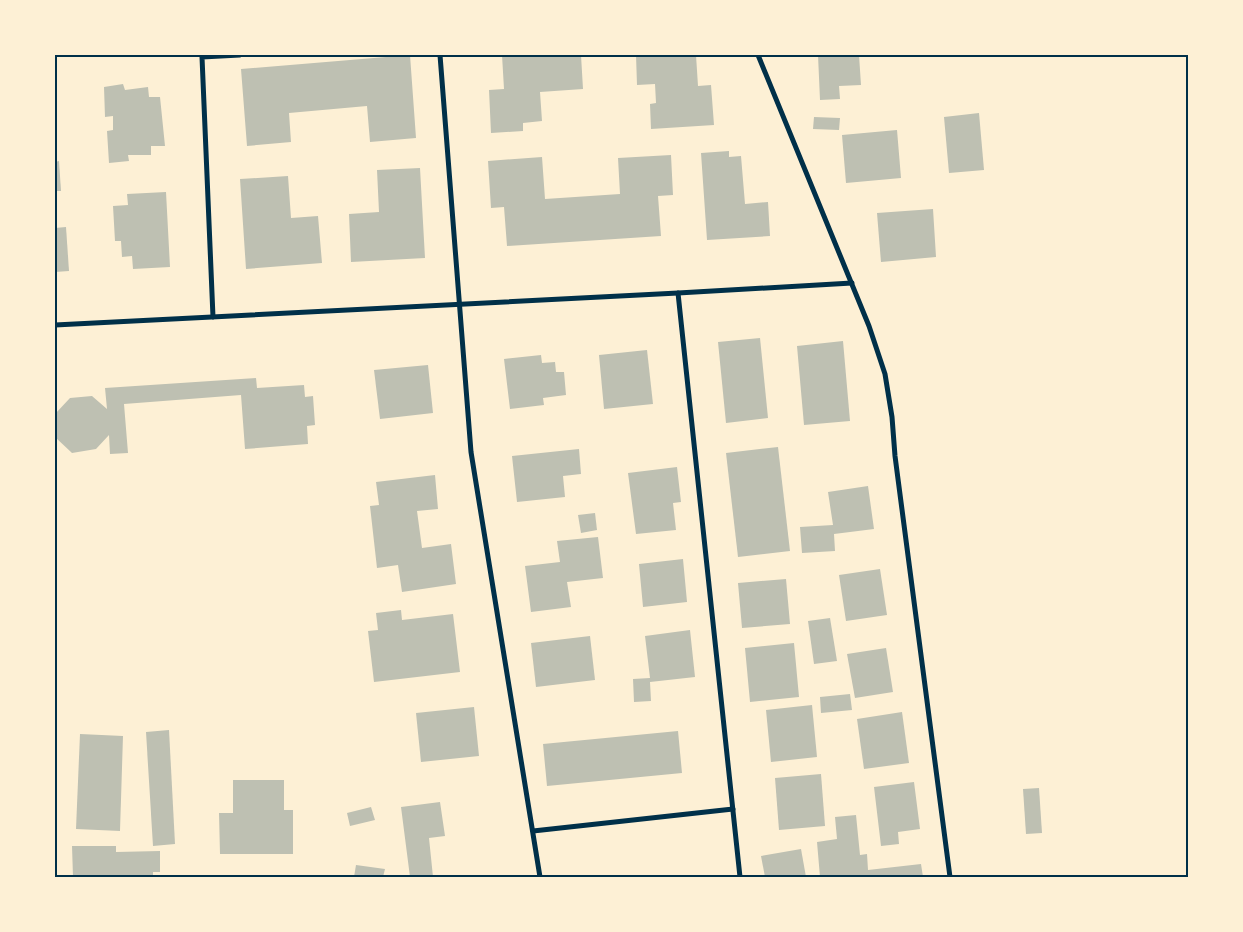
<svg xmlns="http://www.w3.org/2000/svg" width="1243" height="932" font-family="'Fira Sans Condensed',sans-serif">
<rect width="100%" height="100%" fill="#fdf0d5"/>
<g fill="#bec0b2">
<polygon points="410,55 416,138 370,142 367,106 289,113 291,142 247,146 241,69"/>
<polygon points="502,55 581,55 583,89 540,92 542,121 523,123 523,131 491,133 489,90 504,89"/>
<polygon points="636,55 696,55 698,86 711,85 714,125 651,129 650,104 656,103 655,84 637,85"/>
<polygon points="818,55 859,55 861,85 839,86 840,99 820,100"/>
<polygon points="123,84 125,90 148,87 149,97 160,97 165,146 151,146 151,155 128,155 129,161 109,163 107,131 113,130 113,116 105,117 104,87"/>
<polygon points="979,113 984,170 949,173 944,117"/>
<polygon points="814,117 840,118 839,130 813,129"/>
<polygon points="897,130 901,178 846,183 842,135"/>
<polygon points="729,151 729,157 741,156 745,204 768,202 770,236 707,240 701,153"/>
<polygon points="671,155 673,195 658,196 661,236 507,246 504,207 491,208 488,161 542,157 545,199 620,194 618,158"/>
<polygon points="59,161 61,191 55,191 55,162"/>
<polygon points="420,168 425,258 351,262 349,214 379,212 377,170"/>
<polygon points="288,176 291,218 318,216 322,263 246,269 240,179"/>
<polygon points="166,192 170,267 133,269 132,256 122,257 121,241 115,241 113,206 128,205 127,194"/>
<polygon points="933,209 936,257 881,262 877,213"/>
<polygon points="66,227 69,271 55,272 55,228"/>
<polygon points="760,338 768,418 726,423 718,342"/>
<polygon points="843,341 850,421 804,425 797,346"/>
<polygon points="647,350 653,404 604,409 599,355"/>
<polygon points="541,355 542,363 555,362 556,372 564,372 566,395 543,398 544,405 510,409 504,359"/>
<polygon points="428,365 433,413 380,419 374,370"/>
<polygon points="256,378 257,388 304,385 305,397 313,396 315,425 307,426 308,444 245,449 241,395 124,404 128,453 110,454 109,435 96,449 72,453 55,437 55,414 70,398 92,396 107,409 105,388"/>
<polygon points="778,447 790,551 738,557 726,453"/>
<polygon points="579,449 581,474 563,476 565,497 517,502 512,456"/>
<polygon points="677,467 681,502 673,503 676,530 636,534 628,473"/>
<polygon points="435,475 438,509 417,511 422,548 451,544 456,584 402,592 398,565 377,568 370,506 379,505 376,482"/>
<polygon points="868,486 874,529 834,534 835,551 802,553 800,527 833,525 828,492"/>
<polygon points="595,513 597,530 581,533 578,515"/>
<polygon points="598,537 603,578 567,582 571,607 531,612 525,566 560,562 557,541"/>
<polygon points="683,559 687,602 643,607 639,564"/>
<polygon points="880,569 887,615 846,621 839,575"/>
<polygon points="786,579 790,624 742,628 738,583"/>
<polygon points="401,610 402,620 453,614 460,672 374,682 368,631 378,630 376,613"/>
<polygon points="830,618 837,661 814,664 808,621"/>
<polygon points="690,630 695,677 650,682 651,701 634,702 633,679 650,678 645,636"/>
<polygon points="590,636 595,680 536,687 531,643"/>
<polygon points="794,643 799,697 750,702 745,648"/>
<polygon points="886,648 893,692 855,698 847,654"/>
<polygon points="850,694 852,710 821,713 820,697"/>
<polygon points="812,705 817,757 771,762 766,710"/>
<polygon points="474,707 479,756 421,762 416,713"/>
<polygon points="902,712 909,763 864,769 857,719"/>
<polygon points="169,730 175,844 153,846 146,732"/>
<polygon points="678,731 682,773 547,786 543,744"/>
<polygon points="80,734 123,736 120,831 76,829"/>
<polygon points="821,774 825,826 779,830 775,778"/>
<polygon points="233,780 284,780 284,810 293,810 293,854 220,854 219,813 233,813"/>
<polygon points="914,782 920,829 898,832 899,844 881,846 874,787"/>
<polygon points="1039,788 1042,833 1026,834 1023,789"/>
<polygon points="440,802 445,836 429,838 433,877 410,877 401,807"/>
<polygon points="371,807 375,820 350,826 347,813"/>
<polygon points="856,815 860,855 867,854 868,870 921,864 923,877 820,877 817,842 837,839 835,817"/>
<polygon points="72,846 116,846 116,852 160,851 160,872 153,872 153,877 73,877"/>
<polygon points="801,849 806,877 765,877 761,856"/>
<polygon points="356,865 385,869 383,877 354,877"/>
</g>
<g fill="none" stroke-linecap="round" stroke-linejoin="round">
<g stroke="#003049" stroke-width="5">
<polyline points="440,55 471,452 540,877"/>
<polyline points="758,55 869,326 885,374 892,417 895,456 950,877"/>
<polyline points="678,293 740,877"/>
<polyline points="213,317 202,57 240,55"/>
<polyline points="55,325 678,293 852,283"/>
<polyline points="533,831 733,809"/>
</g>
</g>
<rect width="1243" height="932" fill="none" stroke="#fdf0d5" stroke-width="112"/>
<rect x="56" y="56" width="1131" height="820" fill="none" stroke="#003049" stroke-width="2"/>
</svg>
